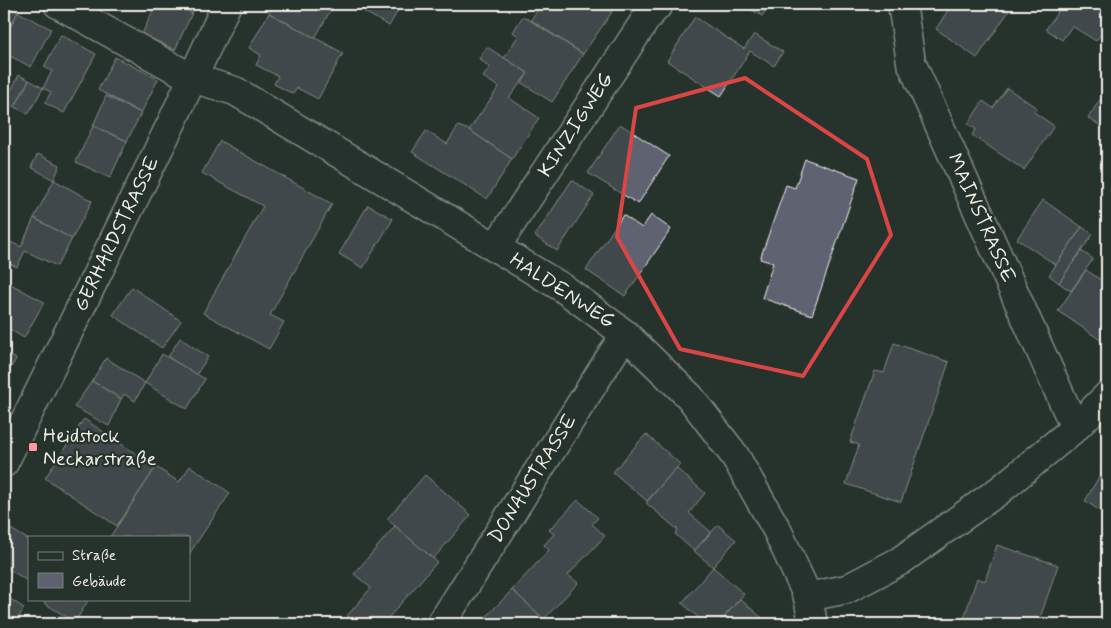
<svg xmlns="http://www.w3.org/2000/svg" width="1111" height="628" font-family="Mynerve,sans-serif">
<rect width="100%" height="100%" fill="#26332d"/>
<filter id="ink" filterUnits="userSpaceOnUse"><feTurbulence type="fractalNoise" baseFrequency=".02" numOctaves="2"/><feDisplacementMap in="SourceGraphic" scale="10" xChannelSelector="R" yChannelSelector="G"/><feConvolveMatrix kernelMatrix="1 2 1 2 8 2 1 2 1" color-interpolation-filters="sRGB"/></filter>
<g filter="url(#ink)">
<g fill="#5e626f" stroke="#f4f1e8">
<polygon points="4,4 18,12 4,39"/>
<polygon points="156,4 172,4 192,13 175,50 142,34"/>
<polygon points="172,4 196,4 192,13"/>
<polygon points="274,4 334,4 315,38 269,13"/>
<polygon points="367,4 393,4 400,7 389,26 363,11"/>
<polygon points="541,4 599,4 612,12 583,54 531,20"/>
<polygon points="742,4 770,4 762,16"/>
<polygon points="945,4 998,4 1009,11 977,58 936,29 950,7"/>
<polygon points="1063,4 1107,4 1107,25 1096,41 1072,26 1062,40 1046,29"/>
<polygon points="18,12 51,29 31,67 10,56 4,67 4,39"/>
<polygon points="269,13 343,53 318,99 297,88 293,94 274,84 278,76 256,65 261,55 249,48"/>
<polygon points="523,16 583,54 552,102 522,83 528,73 504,58 518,36 513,32"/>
<polygon points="695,17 744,49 754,34 783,52 774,66 750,51 721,96 667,61"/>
<polygon points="61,35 96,54 64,113 45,103 51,92 43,88 52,71 44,67"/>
<polygon points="487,47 528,73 509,98 539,118 512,159 469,130 499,87 483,77 490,67 479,59"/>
<polygon points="115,57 158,79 141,113 98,90"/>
<polygon points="19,75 29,80 15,107 5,102"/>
<polygon points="29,80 43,88 28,114 15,107"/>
<polygon points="1007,88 1037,108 1034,112 1054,126 1024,170 972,135 976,129 968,124 983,101 993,108"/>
<polygon points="1107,89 1107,123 1104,128 1088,118"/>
<polygon points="106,96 141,113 127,141 93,126"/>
<polygon points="620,124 669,156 638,204 588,173"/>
<polygon points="93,126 127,141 110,178 76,162"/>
<polygon points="458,126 469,130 512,159 487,199 412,152 426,131 447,144"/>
<polygon points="220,141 332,204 270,315 284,322 269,349 203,313 263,206 202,173"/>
<polygon points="38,154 60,165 54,180 31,167"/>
<polygon points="805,159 859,178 812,315 762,298 773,263 760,259 786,185 795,188"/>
<polygon points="54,180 92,201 72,239 34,218"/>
<polygon points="572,180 594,195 557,251 535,236"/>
<polygon points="1043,200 1082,227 1056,265 1017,239"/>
<polygon points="368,205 393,219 363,268 339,254"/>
<polygon points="623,215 642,228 651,215 671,229 625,296 586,270"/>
<polygon points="34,218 72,239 57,266 25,251 17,267 4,261 4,239 21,247"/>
<polygon points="1082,227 1093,234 1059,283 1049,275"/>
<polygon points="1081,251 1093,259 1071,291 1059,283"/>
<polygon points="1086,270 1107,284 1107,333 1102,341 1058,311"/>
<polygon points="7,282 44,302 24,338 4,326 4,287"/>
<polygon points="132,287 181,321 162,348 113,315"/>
<polygon points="180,338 208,357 196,375 168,357"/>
<polygon points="894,343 949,362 901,502 846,484 859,445 850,442 875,371 884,373"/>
<polygon points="4,352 16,359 4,380"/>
<polygon points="162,354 205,379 187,409 145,383"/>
<polygon points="106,358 145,383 135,401 124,394 121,399 92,381"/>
<polygon points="92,381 121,399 109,426 74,407"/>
<polygon points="84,419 156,467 117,526 45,478"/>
<polygon points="646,434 680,464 647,501 613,472"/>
<polygon points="1107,463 1107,515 1085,501"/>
<polygon points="190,466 230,493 189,554 189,537 110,537 156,467 179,482"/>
<polygon points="676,468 705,493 689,513 711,532 694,551 675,534 678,530 646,503"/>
<polygon points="425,475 471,515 433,559 387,519"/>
<polygon points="578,500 598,518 592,524 605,536 568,575 578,583 544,619 512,590 549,550 544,545 554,534 549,530"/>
<polygon points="718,525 736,540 713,567 694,551"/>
<polygon points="395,526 437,562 383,624 356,624 347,616 371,588 354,574"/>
<polygon points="9,528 29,540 29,574 26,580 4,566 4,538"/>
<polygon points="997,545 1058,565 1038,624 962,624 977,578 985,581"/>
<polygon points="713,567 744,594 718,624 706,624 682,603"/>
<polygon points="512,590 544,619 539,624 495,624 487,616"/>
<polygon points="4,595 24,608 15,624 4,624"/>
<polygon points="46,599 89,599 75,622 44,603"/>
<polygon points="740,599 769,624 718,624"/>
</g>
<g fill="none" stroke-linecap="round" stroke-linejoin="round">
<defs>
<g id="minor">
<polyline points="58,4 192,78 235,91 563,288 625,334 690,397 735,456 777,530 808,597 813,624"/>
<polyline points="902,4 911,62 1075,428"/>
<polyline points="495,248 648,16 659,4"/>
<polyline points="808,597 847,589 900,561 1000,490 1075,428 1107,396"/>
<polyline points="441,624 625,334"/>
</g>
<polyline id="tertiary" points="4,463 172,122 227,4"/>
</defs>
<use href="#minor" stroke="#f4f1e8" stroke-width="31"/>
<use href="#tertiary" stroke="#f4f1e8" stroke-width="31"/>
<use href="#minor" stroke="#26332d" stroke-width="28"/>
<use href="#tertiary" stroke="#26332d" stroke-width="28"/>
</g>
</g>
<path d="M0 0H1111V628H0ZM745,78l122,81 24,76 -88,141 -123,-27 -63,-112 19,-129z" fill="#26332d" fill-opacity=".55" fill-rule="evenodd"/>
<path fill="none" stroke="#da4645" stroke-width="4" stroke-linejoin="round" d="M745,78l122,81 24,76 -88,141 -123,-27 -63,-112 19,-129z"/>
<rect fill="#ff9aa2" stroke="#26332d" stroke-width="2" x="28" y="442" width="10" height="10" rx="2.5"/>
<g text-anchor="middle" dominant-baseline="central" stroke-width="4.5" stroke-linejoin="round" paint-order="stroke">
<g font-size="20" fill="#f4f1e8" stroke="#26332d">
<text transform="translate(576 125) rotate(-57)">KINZIGWEG</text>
<text transform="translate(981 218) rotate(66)">MAINSTRASSE</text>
<text transform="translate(117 234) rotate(-64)">GERHARDSTRASSE</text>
<text transform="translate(562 291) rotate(33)">HALDENWEG</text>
<text transform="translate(533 479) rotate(-58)">DONAUSTRASSE</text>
</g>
<g font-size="20" fill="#f4f1e8" stroke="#26332d" text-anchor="start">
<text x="43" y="436">Heidstock<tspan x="43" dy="23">Neckarstraße</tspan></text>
</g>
</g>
<rect width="1111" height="628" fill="none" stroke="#26332d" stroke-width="20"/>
<rect x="10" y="10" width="1091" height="608" fill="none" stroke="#f4f1e8" stroke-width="2" filter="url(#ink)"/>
<rect x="28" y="536" width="162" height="65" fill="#26332d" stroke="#787f78"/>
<rect x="38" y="552" width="25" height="8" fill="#26332d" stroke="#787f78"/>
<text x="72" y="560" font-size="15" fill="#f4f1e8">Straße</text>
<rect x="38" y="573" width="25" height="15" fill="#5e626f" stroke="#787f78"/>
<text x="72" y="586" font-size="15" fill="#f4f1e8">Gebäude</text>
</svg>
